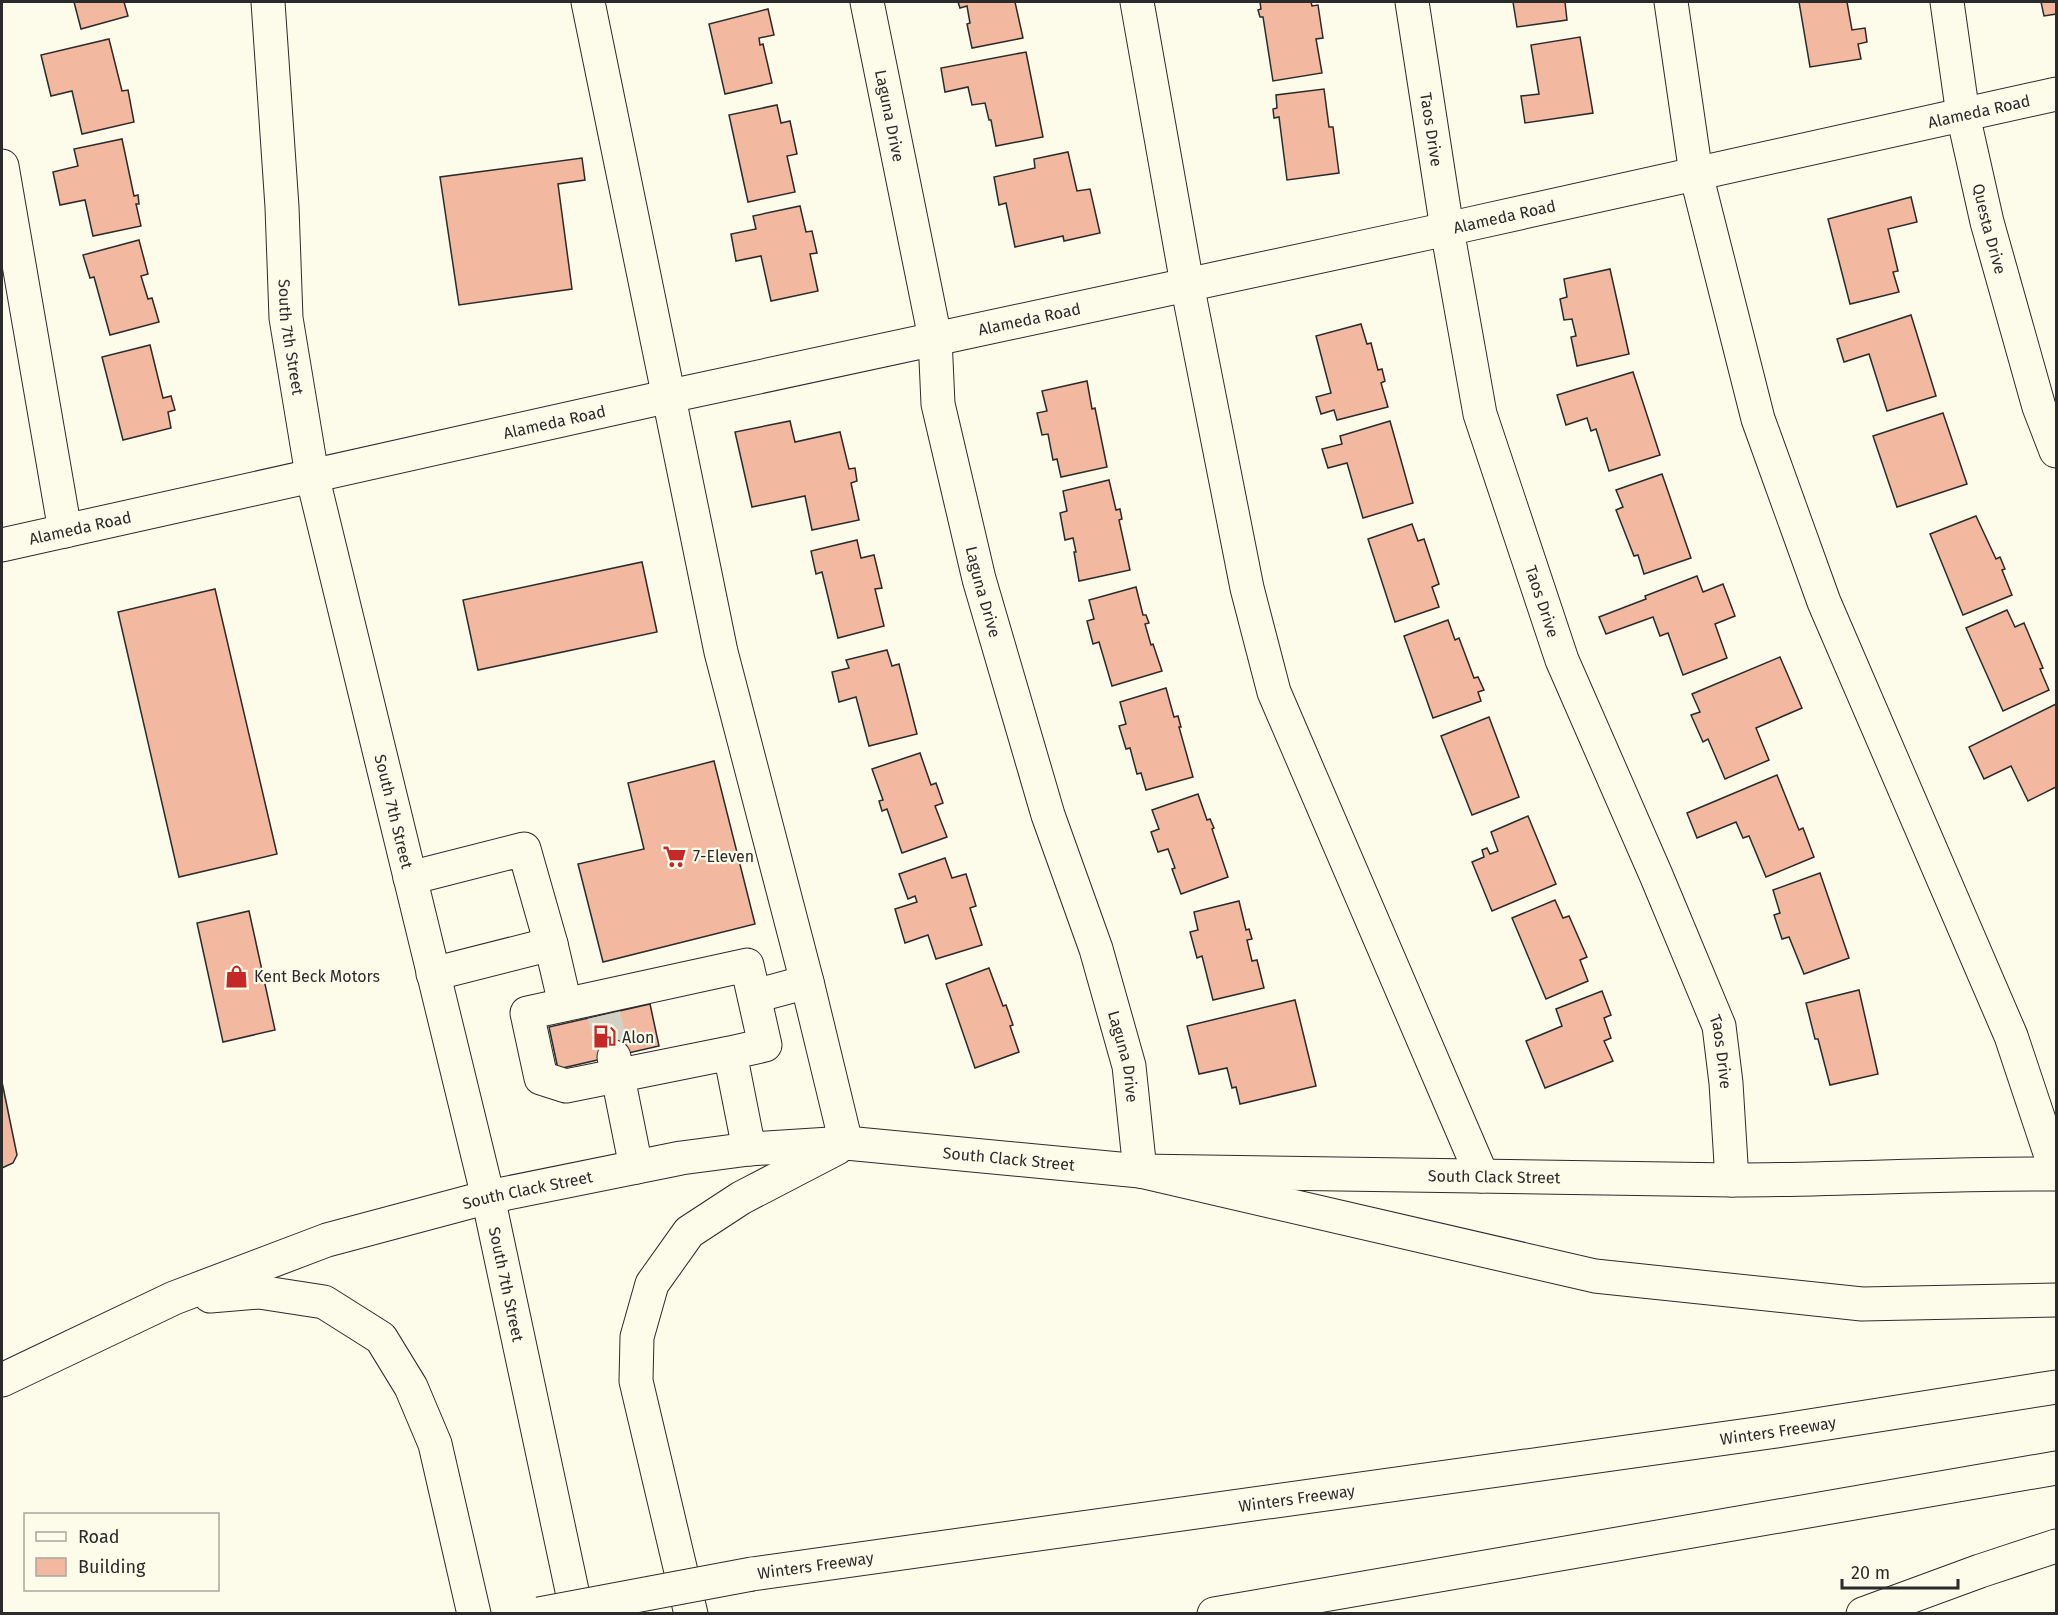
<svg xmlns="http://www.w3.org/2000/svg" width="2058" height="1615" font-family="'Fira Sans',sans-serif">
<rect width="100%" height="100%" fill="#fdfbea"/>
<g fill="#f2b8a0" stroke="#2b2b2b" stroke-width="1.5">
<polygon points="74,2 124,2 128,16 81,29"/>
<polygon points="958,2 1015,2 1023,38 972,48 967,24 970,23 967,6 960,8"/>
<polygon points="1260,2 1311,2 1312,6 1318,5 1323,38 1316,39 1322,73 1273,81 1263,17 1260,17 1258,10 1261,9"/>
<polygon points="1513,2 1565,2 1567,20 1517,27"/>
<polygon points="1799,2 1847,2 1852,30 1865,28 1867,42 1858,44 1861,59 1810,67"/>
<polygon points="2041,2 2056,2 2056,14 2044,16"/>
<polygon points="768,9 774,35 759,38 760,45 763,44 772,83 725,94 709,24"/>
<polygon points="1580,37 1593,113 1525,123 1521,96 1539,94 1531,45"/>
<polygon points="109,39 122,91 128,90 134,122 82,134 72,91 51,96 41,55"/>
<polygon points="1026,52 1043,137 996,146 991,120 989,120 985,103 972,105 968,87 945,92 941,68"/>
<polygon points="1324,89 1329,127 1333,127 1339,173 1287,180 1279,117 1274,118 1273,109 1277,108 1276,95"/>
<polygon points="777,105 781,123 790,121 797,154 787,156 795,192 748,202 729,115"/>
<polygon points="122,139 134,196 138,195 139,204 136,204 141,226 93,236 85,200 60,205 53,172 78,166 74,149"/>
<polygon points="1068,152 1077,191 1090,189 1100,233 1064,241 1063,236 1015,247 1006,203 999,205 994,177 1035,168 1034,159"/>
<polygon points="582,158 585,180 558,184 572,289 459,305 440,177"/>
<polygon points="1911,197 1917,222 1888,229 1898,271 1893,272 1899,292 1850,304 1828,219"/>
<polygon points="800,206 806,232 812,231 817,253 810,254 818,291 771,301 761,256 736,261 731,234 756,229 753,216"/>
<polygon points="139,240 148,274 141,276 148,299 152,298 159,322 110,335 94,277 90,278 83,255"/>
<polygon points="1610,269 1629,354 1577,366 1571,337 1576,336 1572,319 1564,320 1560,299 1567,297 1564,279"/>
<polygon points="1911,315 1936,396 1887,411 1869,354 1844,362 1837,339"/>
<polygon points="1361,324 1367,344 1371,343 1378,370 1382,369 1385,381 1381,383 1388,407 1337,420 1334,410 1321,414 1316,397 1331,393 1316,336"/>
<polygon points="150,345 163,398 171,396 175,410 168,412 171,428 123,440 102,357"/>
<polygon points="1633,372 1660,455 1609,471 1596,429 1591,431 1587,418 1566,425 1557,395"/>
<polygon points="1087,381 1092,409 1095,408 1107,467 1061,477 1057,459 1053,460 1048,434 1042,435 1037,413 1047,411 1042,391"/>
<polygon points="1943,413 1967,484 1897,507 1873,436"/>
<polygon points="790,421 795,442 840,432 849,469 855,468 857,481 851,483 859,520 812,530 805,496 752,507 735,432"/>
<polygon points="1390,421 1413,503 1363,518 1347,463 1328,468 1322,449 1342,444 1340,436"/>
<polygon points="1662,474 1691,558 1644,574 1638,555 1634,556 1616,510 1623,507 1616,490"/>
<polygon points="1109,480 1116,510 1120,509 1122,519 1119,520 1130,570 1079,581 1074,552 1076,552 1073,538 1065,540 1060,513 1067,511 1063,491"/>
<polygon points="1976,516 1996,559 2000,557 2005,569 2002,570 2012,595 1963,615 1930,534"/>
<polygon points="1412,524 1418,541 1424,539 1439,584 1432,587 1439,607 1395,622 1368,539"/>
<polygon points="857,540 861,558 874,555 882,588 875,589 884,626 838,638 822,572 816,574 811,551"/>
<polygon points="642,562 657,632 478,670 463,600"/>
<polygon points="1697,576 1703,592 1723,584 1735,616 1715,624 1727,658 1683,675 1668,633 1660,636 1653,617 1606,634 1599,617 1646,599 1645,596"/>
<polygon points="1136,587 1143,615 1146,615 1149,623 1145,624 1151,645 1153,644 1162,671 1112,686 1099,642 1093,644 1087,621 1094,619 1089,600"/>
<polygon points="215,589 277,854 179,877 118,612"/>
<polygon points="2007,610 2015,627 2024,623 2043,668 2040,669 2049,690 2003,711 1966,628"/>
<polygon points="1448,620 1455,640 1459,638 1474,678 1478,677 1484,690 1478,692 1481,701 1433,718 1404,636"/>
<polygon points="887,650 892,666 899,664 917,734 869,746 856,697 839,702 832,672 849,668 846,660"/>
<polygon points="1780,657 1802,708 1756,728 1769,760 1725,779 1708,739 1703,742 1691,715 1700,712 1692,694"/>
<polygon points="1166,688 1174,717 1178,716 1181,727 1179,727 1193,777 1146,790 1141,773 1137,774 1130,748 1126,749 1119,726 1126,724 1120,702"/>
<polygon points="2056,704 2056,787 2028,801 2011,766 1984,779 1969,747"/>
<polygon points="1489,717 1519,797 1472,815 1441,736"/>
<polygon points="920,753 931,785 936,783 943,803 935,806 947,837 902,853 887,809 882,811 879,801 883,800 872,769"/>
<polygon points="714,761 755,924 603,962 578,864 644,849 628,783"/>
<polygon points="1777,775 1799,830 1803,828 1814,857 1766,877 1749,836 1743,838 1736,822 1697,838 1687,813"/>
<polygon points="1198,794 1207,820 1210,819 1214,828 1212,829 1228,877 1181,894 1172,869 1175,868 1168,849 1158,852 1151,832 1159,829 1152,810"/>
<polygon points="1528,816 1556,884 1492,911 1472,862 1484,857 1482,850 1487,848 1490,854 1498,851 1491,832"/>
<polygon points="945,858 952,878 966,874 976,906 970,908 982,945 936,959 928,935 905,943 895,909 917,902 915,896 908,899 899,874"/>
<polygon points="1820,873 1849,958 1804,974 1789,937 1782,939 1774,915 1780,913 1773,890"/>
<polygon points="1555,900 1563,918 1569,916 1587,957 1580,960 1588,981 1546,999 1512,918"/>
<polygon points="1239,901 1246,930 1249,929 1252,939 1247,940 1252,961 1257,960 1264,988 1213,1000 1202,956 1197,958 1190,932 1198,930 1194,912"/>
<polygon points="249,911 275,1030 223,1042 197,923"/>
<polygon points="989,968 1003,1006 1006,1005 1013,1025 1010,1026 1019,1052 975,1068 946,984"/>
<polygon points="1859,990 1878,1074 1830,1085 1818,1039 1815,1039 1806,1003"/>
<polygon points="1602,991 1611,1015 1604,1018 1611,1038 1604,1041 1613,1061 1545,1088 1526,1041 1562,1026 1556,1009"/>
<polygon points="1295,1000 1316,1086 1240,1104 1236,1087 1232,1088 1227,1068 1199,1074 1187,1026"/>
<polygon points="650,1004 659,1046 558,1069 549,1027"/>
<polygon points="2,1082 17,1155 13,1163 2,1168"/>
</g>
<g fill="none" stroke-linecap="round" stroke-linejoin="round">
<polyline stroke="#d3d1c4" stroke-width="33" stroke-dasharray="33 16" stroke-linecap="butt" points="604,1015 614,1057"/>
<defs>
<g id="minor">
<polyline points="588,2 721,652 807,982 846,1143"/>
<path id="s1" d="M867,2l68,336 3,66 41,175 69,236 48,134 33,117 11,105"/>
<polyline points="1137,2 1187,284 1247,588 1274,692 1482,1176"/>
<path id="s2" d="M1412,2l35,227 33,185 82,246 94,215 63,151 7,57 6,97"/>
<polyline points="1671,2 1696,174 1758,419 1824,602 2011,1036 2056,1171"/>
<path id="s3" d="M1947,2l16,113 24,107 52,185 17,44"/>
<polyline points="2,166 65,531"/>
<path id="s4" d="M2,545l668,-149 777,-167 609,-135"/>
<polyline points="410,878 524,849 551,944 565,1004"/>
<polyline points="433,974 551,944"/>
<polyline points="755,996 807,982"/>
<polyline points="730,1053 566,1086 541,1078 527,1013 747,965 765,1045 730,1053 749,1149"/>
<polyline points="614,1057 636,1167"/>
</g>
<g id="major">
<path id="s5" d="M268,2l14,205 4,111 26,157 176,722 89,417"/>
<polyline points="210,1296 259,1292 324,1302 381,1338 411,1387 435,1444 474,1614"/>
<path id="s6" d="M2,1380l172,-82 153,-58 161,-43 193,-39 68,-9 97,-6 294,28 592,9c108,0 216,-7 324,-6"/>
<polyline points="691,1614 636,1381 637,1337 652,1284 689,1232 741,1198 837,1148"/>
</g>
<g id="highway">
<polyline points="1140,1171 1595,1276 1862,1304 2056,1300"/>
<path id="s7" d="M752,1574l1025,-143 279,-44"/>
<polyline points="1214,1614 2056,1468"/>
<polyline points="1863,1614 1980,1571 2056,1546"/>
</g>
</defs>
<use href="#minor" stroke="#2b2b2b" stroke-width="35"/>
<use href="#major" stroke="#2b2b2b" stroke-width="35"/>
<use href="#highway" stroke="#2b2b2b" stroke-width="35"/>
<use href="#minor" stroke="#fdfbea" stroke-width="33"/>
<use href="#major" stroke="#fdfbea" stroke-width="33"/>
<use href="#highway" stroke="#fdfbea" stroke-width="33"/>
<defs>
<polyline id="highway-bridge" points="539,1614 752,1574"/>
</defs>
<use href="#highway-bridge" stroke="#2b2b2b" stroke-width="35" stroke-linecap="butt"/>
<use href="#highway-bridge" stroke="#fdfbea" stroke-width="33"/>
</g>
<defs>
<symbol id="supermarket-bare" viewBox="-9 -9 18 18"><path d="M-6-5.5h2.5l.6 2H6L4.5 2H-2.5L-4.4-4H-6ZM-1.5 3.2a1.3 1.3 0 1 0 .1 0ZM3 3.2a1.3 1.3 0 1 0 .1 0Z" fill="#c62828" stroke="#fdfbea" stroke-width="2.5" paint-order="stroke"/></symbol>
<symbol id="shop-bare" viewBox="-9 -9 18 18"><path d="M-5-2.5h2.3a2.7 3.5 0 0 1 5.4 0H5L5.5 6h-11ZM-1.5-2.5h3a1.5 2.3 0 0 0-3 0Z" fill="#c62828" stroke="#fdfbea" stroke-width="2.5" paint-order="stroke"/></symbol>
<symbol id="fuel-bare" viewBox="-9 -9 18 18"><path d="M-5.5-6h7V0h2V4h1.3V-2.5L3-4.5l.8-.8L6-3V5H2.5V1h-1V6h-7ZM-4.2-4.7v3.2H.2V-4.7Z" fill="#c62828" stroke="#fdfbea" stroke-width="2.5" paint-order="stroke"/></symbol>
</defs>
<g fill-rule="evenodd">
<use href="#supermarket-bare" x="658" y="840" width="33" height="33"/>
<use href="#shop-bare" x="220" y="960" width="33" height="33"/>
<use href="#fuel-bare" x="588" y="1020" width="33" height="33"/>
</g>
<g text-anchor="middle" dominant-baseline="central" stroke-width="4.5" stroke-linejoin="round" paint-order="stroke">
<g font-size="16" fill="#2b2b2b" stroke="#fdfbea">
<text stroke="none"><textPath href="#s4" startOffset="2024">Alameda Road</textPath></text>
<text stroke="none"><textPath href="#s1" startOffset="116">Laguna Drive</textPath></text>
<text stroke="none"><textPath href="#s2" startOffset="129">Taos Drive</textPath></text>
<text stroke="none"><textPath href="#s4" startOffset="1538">Alameda Road</textPath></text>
<text stroke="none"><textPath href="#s3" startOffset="231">Questa Drive</textPath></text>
<text stroke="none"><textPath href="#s4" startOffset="1052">Alameda Road</textPath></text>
<text stroke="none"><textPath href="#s5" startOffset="336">South 7th Street</textPath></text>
<text stroke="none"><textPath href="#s4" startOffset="566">Alameda Road</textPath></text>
<text stroke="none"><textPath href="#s4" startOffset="80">Alameda Road</textPath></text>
<text stroke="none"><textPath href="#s1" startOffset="602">Laguna Drive</textPath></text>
<text stroke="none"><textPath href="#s2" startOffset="615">Taos Drive</textPath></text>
<text stroke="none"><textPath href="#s5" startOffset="822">South 7th Street</textPath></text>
<text stroke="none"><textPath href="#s2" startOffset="1101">Taos Drive</textPath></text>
<text stroke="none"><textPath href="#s1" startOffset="1088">Laguna Drive</textPath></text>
<text stroke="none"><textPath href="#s6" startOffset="1047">South Clack Street</textPath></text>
<text stroke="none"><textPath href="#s6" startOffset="1533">South Clack Street</textPath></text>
<text stroke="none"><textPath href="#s6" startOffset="561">South Clack Street</textPath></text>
<text stroke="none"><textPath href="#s5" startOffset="1308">South 7th Street</textPath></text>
<text stroke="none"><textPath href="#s7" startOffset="1036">Winters Freeway</textPath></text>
<text stroke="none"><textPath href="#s7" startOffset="550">Winters Freeway</textPath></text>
<text stroke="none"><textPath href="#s7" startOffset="64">Winters Freeway</textPath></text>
</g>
<g font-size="16" fill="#2b2b2b" stroke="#fdfbea" text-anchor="start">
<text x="693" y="856">7-Eleven</text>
<text x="254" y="976">Kent Beck Motors</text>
<text x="622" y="1037">Alon</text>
</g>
</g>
<rect width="2058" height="1615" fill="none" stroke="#2b2b2b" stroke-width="6"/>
<rect x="24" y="1513" width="195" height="78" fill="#fdfbea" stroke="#a9a89e" stroke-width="1.5"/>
<rect x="36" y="1532" width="30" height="9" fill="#fdfbea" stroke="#a9a89e" stroke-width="1.5"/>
<text x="78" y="1543" font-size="18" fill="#2b2b2b">Road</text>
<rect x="36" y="1558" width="30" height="18" fill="#f2b8a0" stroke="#a9a89e" stroke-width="1.5"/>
<text x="78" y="1573" font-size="18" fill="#2b2b2b">Building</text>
<path d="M1842 1579v9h116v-9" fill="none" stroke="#2b2b2b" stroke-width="3"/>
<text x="1851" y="1579" font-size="18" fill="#2b2b2b" stroke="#fdfbea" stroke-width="4.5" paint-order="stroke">20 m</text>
</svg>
